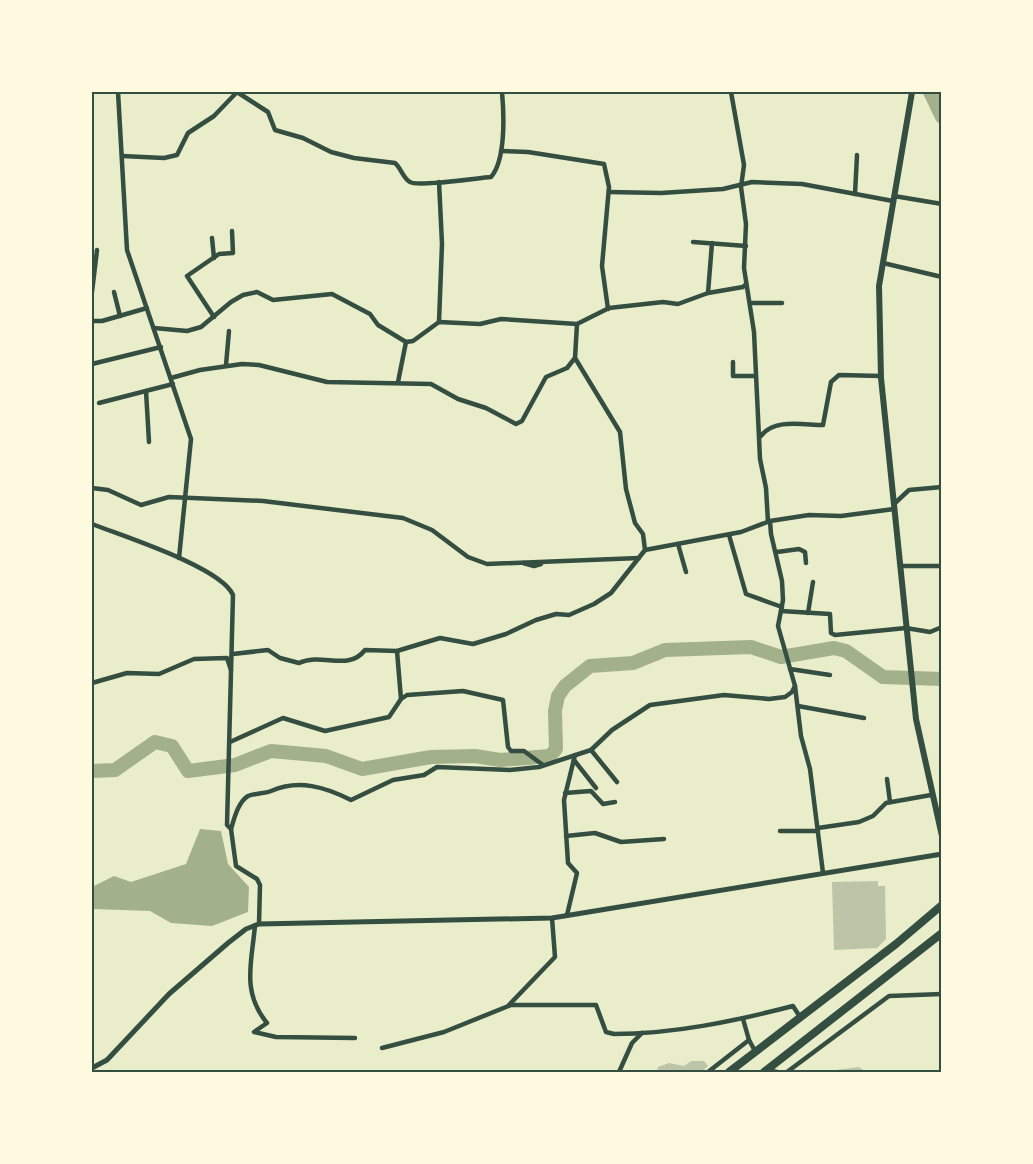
<svg xmlns="http://www.w3.org/2000/svg" width="1033" height="1164" font-family="Raleway,sans-serif">
<rect width="100%" height="100%" fill="#e9edc9"/>
<polygon fill="#a3b18a" points="200,829 221,831 228,864 249,887 248,912 212,926 171,923 150,911 92,909 92,887 114,876 131,882 186,864"/>
<g fill="none" stroke-linecap="round" stroke-linejoin="round">
<g stroke="#a3b18a" stroke-width="14">
<polyline points="930,92 942,117"/>
<polyline points="92,771 115,770 155,742 172,746 188,771 235,765 271,751 326,756 362,769 431,757 475,756 500,760 550,756 556,749 555,711 558,696 565,686 590,666 633,663 665,650 751,647 781,657 834,648 846,651 883,677 942,679"/>
</g>
</g>
<g fill="#bcc5a7">
<polygon points="878,881 878,886 885,886 886,939 877,948 834,950 832,882"/>
<polygon points="691,1061 704,1061 708,1066 701,1072 657,1072 658,1067 669,1063 684,1066"/>
<polygon points="859,1067 866,1072 835,1072 835,1070"/>
</g>
<g fill="none" stroke-linecap="round" stroke-linejoin="round">
<g stroke="#344e41" stroke-width="4.5">
<polyline points="118,92 127,250 191,439 179,558"/>
<path d="M237,92l31,20 7,18 28,8 28,14 23,6 41,5c6,5 8,15 15,19 7,5 67,-4 81,-5 15,-17 13,-63 11,-85"/>
<polyline points="731,92 744,165 741,187 746,224 744,268 754,332 760,459 766,488 768,522"/>
<polyline points="501,151 528,152 604,164 609,187 602,266 608,309"/>
<polyline points="122,156 164,158 177,155 188,133 214,116 237,92"/>
<polyline points="609,192 661,193 723,189 752,182 802,184 893,201"/>
<polyline points="855,194 857,155"/>
<polyline points="894,196 942,204"/>
<polyline points="212,238 214,258"/>
<polyline points="693,242 746,246"/>
<polyline points="883,263 942,277"/>
<polyline points="92,292 97,250"/>
<polyline points="114,292 120,316"/>
<polyline points="708,293 712,243"/>
<polyline points="750,303 782,303"/>
<polyline points="214,317 187,276 219,254 233,253 232,231"/>
<polyline points="92,321 102,321 147,308"/>
<polyline points="439,322 442,244 439,182"/>
<polyline points="154,328 187,331 201,327 231,302 243,295 257,292 273,300 332,294 370,314 378,325 406,342 413,341 439,322 480,324 501,319 577,324 609,308 663,302 678,304 708,293 743,287 746,284"/>
<polyline points="733,362 733,376 755,376"/>
<polyline points="92,364 161,347"/>
<polyline points="226,365 229,331"/>
<polyline points="171,378 200,370 242,364 259,365 327,382 431,384 458,399 486,408 516,424 522,421 546,377 567,368 575,358 577,324"/>
<polyline points="398,382 406,342"/>
<polyline points="146,391 149,442"/>
<polyline points="99,403 173,384"/>
<path d="M761,436c13,-18 43,-11 62,-11l8,-43 8,-7 42,1"/>
<polyline points="92,488 108,490 141,505 169,497 263,501 403,518 432,530 468,557 487,564 639,558"/>
<polyline points="894,504 909,490 942,487"/>
<polyline points="770,521 771,534 782,581 783,600 778,626 795,686 801,736 810,769 823,873"/>
<path d="M92,524c30,12 129,43 141,71l-6,230 4,4 5,37 21,13 3,6 -1,39"/>
<polyline points="729,535 746,594 782,607"/>
<polyline points="678,544 686,572"/>
<polyline points="645,550 741,532 770,521 809,515 841,516 894,509"/>
<polyline points="777,552 799,549 805,552 806,563"/>
<polyline points="523,563 534,566 541,564"/>
<polyline points="900,566 942,566"/>
<polyline points="781,611 830,614 831,633 835,635 906,628 930,632 942,627"/>
<polyline points="808,613 813,582"/>
<polyline points="397,651 401,699"/>
<path d="M233,654l35,-4 12,8 19,5c23,-11 49,9 66,-13l32,1 43,-13 33,6 33,-10 30,-14 20,-6 13,1 25,-11 17,-11 34,-43 -2,-16 -8,-11 -9,-34 -6,-57 -45,-74"/>
<polyline points="790,669 830,675"/>
<polyline points="92,683 127,673 159,674 194,659 227,658 231,670"/>
<polyline points="798,706 864,718"/>
<polyline points="230,742 283,718 325,731 389,717 401,699 407,695 463,691 503,700 508,747 511,751 524,751 543,765"/>
<polyline points="591,750 617,782"/>
<polyline points="574,760 596,788"/>
<polyline points="887,779 890,802"/>
<polyline points="565,793 591,791 603,804 615,802"/>
<polyline points="818,828 859,822 873,816 886,803 931,795"/>
<path d="M231,829c3,-10 7,-27 17,-33 7,-3 16,-2 23,-5 28,-12 54,-4 80,9l42,-20 31,-5 13,-8 73,3 29,-3 52,-17 21,-20 38,-25 74,-10 45,4 16,-2 7,-5 3,-6"/>
<polyline points="780,831 818,831"/>
<polyline points="566,836 595,833 621,842 664,839"/>
<polyline points="567,915 577,873 568,863 564,800 575,755"/>
<path d="M255,925c-3,37 -14,66 12,98l-13,9 22,5 79,1"/>
<polyline points="509,1005 555,957 552,918"/>
<polyline points="743,1019 749,1040 755,1051"/>
<path d="M382,1048l62,-16 67,-27h85l10,27 8,2c60,0 121,-13 179,-28l7,11"/>
<polyline points="767,1070 777,1072"/>
<polyline points="619,1072 632,1043 642,1033"/>
<polyline points="708,1072 749,1040"/>
<polyline points="787,1072 889,996 942,994"/>
</g>
<polyline stroke="#344e41" stroke-width="5" points="92,1068 107,1060 169,994 228,943 246,929 259,924 552,918 942,854"/>
<polyline stroke="#344e41" stroke-width="6" points="912,92 879,286 881,378 916,719 942,836"/>
<g stroke="#344e41" stroke-width="8">
<polyline points="729,1072 896,944 942,905"/>
<polyline points="764,1072 942,933"/>
</g>
</g>
<rect width="1033" height="1164" fill="none" stroke="#fefae0" stroke-width="186"/>
<rect x="93" y="93" width="847" height="978" fill="none" stroke="#344e41" stroke-width="2"/>
</svg>
